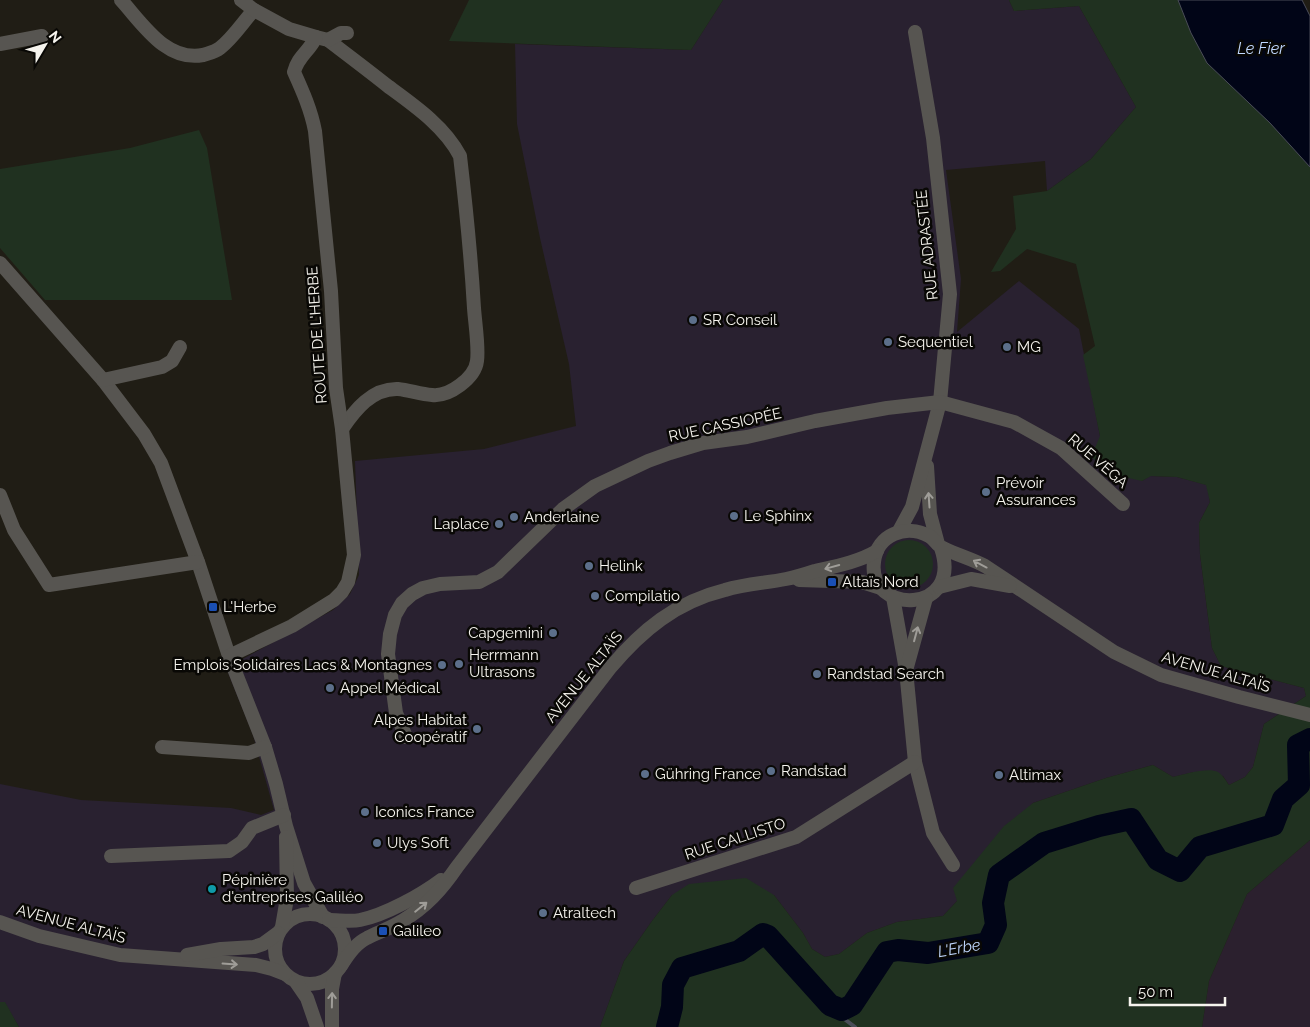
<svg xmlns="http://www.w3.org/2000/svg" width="1310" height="1027" font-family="Raleway,sans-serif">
<rect width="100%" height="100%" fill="#201d15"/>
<polygon fill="#292130" points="723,0 1009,0 1014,11 1079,6 1136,107 1091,159 1047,191 1045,161 946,170 961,279 957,332 1019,281 1079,329 1100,436 1142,481 1150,476 1177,477 1207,485 1210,502 1199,523 1200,554 1212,648 1221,666 1304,688 1306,696 1264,724 1253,767 1245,777 1229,785 1223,776 1194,772 1173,777 1153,765 1106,778 1033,803 957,901 943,916 897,922 867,933 839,954 825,957 812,949 803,933 774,895 672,895 652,921 624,961 600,1027 19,1027 5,1003 0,1009 0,784 81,800 231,808 261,815 274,810 253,735 226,668 333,610 350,594 359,575 355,461 484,449 576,426 569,364 540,238 517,124 515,44 691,50"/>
<polygon fill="#2b202e" points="1310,840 1310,1027 1202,1027 1209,981 1247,894"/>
<g fill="#203120">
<polygon points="469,0 723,0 691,50 449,41"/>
<path d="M1009,0h169l13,33 119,134v673l-63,54 -38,87 -7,46h-602l24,-66 28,-40 20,-26 17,-11 57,-6 28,17 29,38 9,16 13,8 14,-3 28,-21 30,-11 46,-6 14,-15 -4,-13 51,-62 29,-23 73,-25 47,-13 20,12c12,-3 35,-10 45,-5 5,3 8,9 11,13l16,-8 8,-10 11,-43 42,-28 -2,-8 -83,-22 -9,-18 -12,-94 -1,-31 11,-21 -4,-17 -29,-8 -26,-1 -9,5 -27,-6 -24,-18 9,-21 -17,-81 12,-9 -19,-82 -49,-15 -27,22 -9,1 25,-43 -3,-33 34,-5 44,-32 45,-52 -57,-101 -65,5z"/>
<polygon points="199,130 207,148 232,300 45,300 0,248 0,169 130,148"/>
<circle cx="909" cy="564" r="24"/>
<polygon points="0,1002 5,1002 19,1027 0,1027"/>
</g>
<polygon fill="#010517" stroke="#4a4d58" points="1178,0 1302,0 1310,16 1310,167 1270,123 1207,63 1191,33"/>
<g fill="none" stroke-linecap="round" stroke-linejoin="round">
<polyline stroke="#4a4d58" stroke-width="4" points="842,1010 843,1018 855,1027"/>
<polyline stroke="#010517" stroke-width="22" points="667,1027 672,1007 673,985 682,968 739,951 763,934 768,936 830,1005 842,1010 852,1005 887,952 898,950 928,953 988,943 996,925 993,903 999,875 1044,843 1099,826 1131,819 1158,860 1180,871 1200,847 1273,825 1283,799 1299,785 1298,745 1310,739"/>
<g stroke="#575551" stroke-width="14">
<path d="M121,0c21,23 45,62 82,55 6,-2 12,-3 17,-7 13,-10 23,-26 34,-38"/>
<path d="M316,37l12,3c21,16 41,31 61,47 26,19 56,40 71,69 6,51 11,101 14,152 1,15 5,39 3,53 -2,17 -28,36 -45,34 -12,-1 -23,-5 -34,-6 -26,-1 -43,21 -56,40"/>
<polyline points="328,40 341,33 347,33"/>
<polyline points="0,44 42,36"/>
<polyline points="0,263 103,380 144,434 161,463 198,562 229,656 265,747 276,784 286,826 304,883 323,917"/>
<polyline points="103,380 162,367 172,361 180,347"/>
<polyline points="927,466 930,514 938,544"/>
<polyline points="0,495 14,530 49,585 198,562"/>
<polyline points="899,531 912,507 940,402 950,294 933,138 915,32"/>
<path d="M941,548c23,67 -74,67 -67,14 3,-28 32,-38 55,-26 6,3 8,10 14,12 14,7 29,11 42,18l129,86 47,23 78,22 71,18"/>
<polyline points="799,580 862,582 881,588"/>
<polyline points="939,587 971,579 1010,586"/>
<polyline points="893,597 906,670 915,762 933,833 953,865"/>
<path d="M229,656l63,-30 42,-26 8,-8 6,-10 6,-27 -12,-126 -6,-41 -5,-97 -16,-160c-4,-21 -12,-39 -21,-59 4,-16 15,-20 22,-35l-27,-8 -35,-19 -13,-10"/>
<polyline points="907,667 926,598"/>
<polyline points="406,737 396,713 388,654 390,634 395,615 402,603 412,594 423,588 440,584 479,582 498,572 563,509 595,486 648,461 670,453 703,443 747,437 815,421 887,408 940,402 1014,422 1061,448 1123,504"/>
<polyline points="162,747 249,753 265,747"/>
<polyline points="111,856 229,851 242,842 252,828 284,815"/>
<polyline points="636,888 796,837 915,762"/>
<circle cx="310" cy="949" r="35"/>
<path d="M329,920c10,0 22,2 31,0 25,-5 61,-25 81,-40"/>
<polyline points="0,922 39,936 120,955 256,965 272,969 285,974"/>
<polyline points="282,927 287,898 286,837"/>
<polyline points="187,955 221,949 254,947 263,944 278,933"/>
<path d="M341,966c6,-10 15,-23 26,-28 12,-6 24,-10 35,-17 24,-14 40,-32 55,-54l153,-199c32,-38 66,-66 115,-78 20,-6 41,-7 61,-11 10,-2 20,-5 29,-8 22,-5 43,-9 62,-20"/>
<polyline points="296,982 307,998 317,1027"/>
<polyline points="332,1027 332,989 335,973"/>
</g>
</g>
<defs><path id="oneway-shaft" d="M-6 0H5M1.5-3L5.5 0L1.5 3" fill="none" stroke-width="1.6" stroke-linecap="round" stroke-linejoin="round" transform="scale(1.25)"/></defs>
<g stroke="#9f9d98">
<use href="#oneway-shaft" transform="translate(929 500) rotate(-94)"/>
<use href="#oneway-shaft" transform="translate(980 564) rotate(-152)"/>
<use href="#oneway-shaft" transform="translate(832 567) rotate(165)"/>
<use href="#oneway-shaft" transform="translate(916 634) rotate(-75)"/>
<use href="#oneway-shaft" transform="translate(421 907) rotate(-39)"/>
<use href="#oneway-shaft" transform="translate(230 964) rotate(4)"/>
<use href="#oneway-shaft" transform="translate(332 1000) rotate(-89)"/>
</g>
<g fill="#5c6f8a" stroke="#090805" stroke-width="2">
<circle cx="693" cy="320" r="5"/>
<circle cx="888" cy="342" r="5"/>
<circle cx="1007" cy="347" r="5"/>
<circle cx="986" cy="492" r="5"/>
<circle cx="734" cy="516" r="5"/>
<circle cx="514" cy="517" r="5"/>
<circle cx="499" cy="524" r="5"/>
<circle cx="589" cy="566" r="5"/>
<circle cx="595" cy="596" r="5"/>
<circle cx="553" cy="633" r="5"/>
<circle cx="459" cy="664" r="5"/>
<circle cx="442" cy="665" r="5"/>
<circle cx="817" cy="674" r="5"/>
<circle cx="330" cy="688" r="5"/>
<circle cx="477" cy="729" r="5"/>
<circle cx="771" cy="771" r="5"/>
<circle cx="645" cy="774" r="5"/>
<circle cx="999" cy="775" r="5"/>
<circle cx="365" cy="812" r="5"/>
<circle cx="377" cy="843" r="5"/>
<circle cx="543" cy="913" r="5"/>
</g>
<g fill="#1a4fb4" stroke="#090805" stroke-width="2">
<rect x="827" y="577" width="10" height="10" rx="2.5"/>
<rect x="208" y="602" width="10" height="10" rx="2.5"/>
<rect x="378" y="926" width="10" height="10" rx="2.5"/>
</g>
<circle fill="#0f9aa8" stroke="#090805" stroke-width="2" cx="212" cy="889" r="5"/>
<g text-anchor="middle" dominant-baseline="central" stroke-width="5" stroke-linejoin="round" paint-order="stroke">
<g font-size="15" fill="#f6f4ee" stroke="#090805">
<text transform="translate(927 245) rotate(-96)">RUE ADRASTÉE</text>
<text transform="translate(317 335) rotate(-94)">ROUTE DE L'HERBE</text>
<text transform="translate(725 425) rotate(-12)">RUE CASSIOPÉE</text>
<text transform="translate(1098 461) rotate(41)">RUE VÉGA</text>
<text transform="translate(1216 672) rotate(16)">AVENUE ALTAÏS</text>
<text transform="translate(584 677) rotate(-51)">AVENUE ALTAÏS</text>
<text transform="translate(735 839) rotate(-18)">RUE CALLISTO</text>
<text transform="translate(71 924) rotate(15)">AVENUE ALTAÏS</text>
</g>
<g font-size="15" fill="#f6f4ee" stroke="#090805" text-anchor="start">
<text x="703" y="320">SR Conseil</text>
<text x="898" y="342">Sequentiel</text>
<text x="1017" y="347">MG</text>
<text x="996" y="483">Prévoir<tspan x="996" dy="17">Assurances</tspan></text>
<text x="744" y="516">Le Sphinx</text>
<text x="524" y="517">Anderlaine</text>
<text x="489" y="524" text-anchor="end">Laplace</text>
<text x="599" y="566">Helink</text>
<text x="842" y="582">Altaïs Nord</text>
<text x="605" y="596">Compilatio</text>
<text x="223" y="607">L'Herbe</text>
<text x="543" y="633" text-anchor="end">Capgemini</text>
<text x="469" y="655">Herrmann<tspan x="469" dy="17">Ultrasons</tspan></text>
<text x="432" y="665" text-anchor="end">Emplois Solidaires Lacs &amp; Montagnes</text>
<text x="827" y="674">Randstad Search</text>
<text x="340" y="688">Appel Médical</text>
<text x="467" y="720" text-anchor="end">Alpes Habitat<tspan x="467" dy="17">Coopératif</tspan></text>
<text x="781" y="771">Randstad</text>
<text x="655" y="774">Gühring France</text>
<text x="1009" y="775">Altimax</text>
<text x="375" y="812">Iconics France</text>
<text x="387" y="843">Ulys Soft</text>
<text x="222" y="880">Pépinière<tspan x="222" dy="17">d'entreprises Galiléo</tspan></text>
<text x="553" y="913">Atraltech</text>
<text x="393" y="931">Galileo</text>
</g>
<g font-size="16" font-style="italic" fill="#c1d8ff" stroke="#090805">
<text x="1261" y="48">Le Fier</text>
<text transform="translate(959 948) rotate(-10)">L'Erbe</text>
</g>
</g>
<g transform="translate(45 45) rotate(52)" stroke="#090805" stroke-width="4" paint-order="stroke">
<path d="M0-4L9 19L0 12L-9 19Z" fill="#f6f4ee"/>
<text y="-8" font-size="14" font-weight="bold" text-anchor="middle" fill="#f6f4ee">N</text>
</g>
<path d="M1130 997v8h95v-8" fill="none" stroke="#f6f4ee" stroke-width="2.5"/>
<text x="1138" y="997" font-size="15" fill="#f6f4ee" stroke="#090805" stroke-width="4" paint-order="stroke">50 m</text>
</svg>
